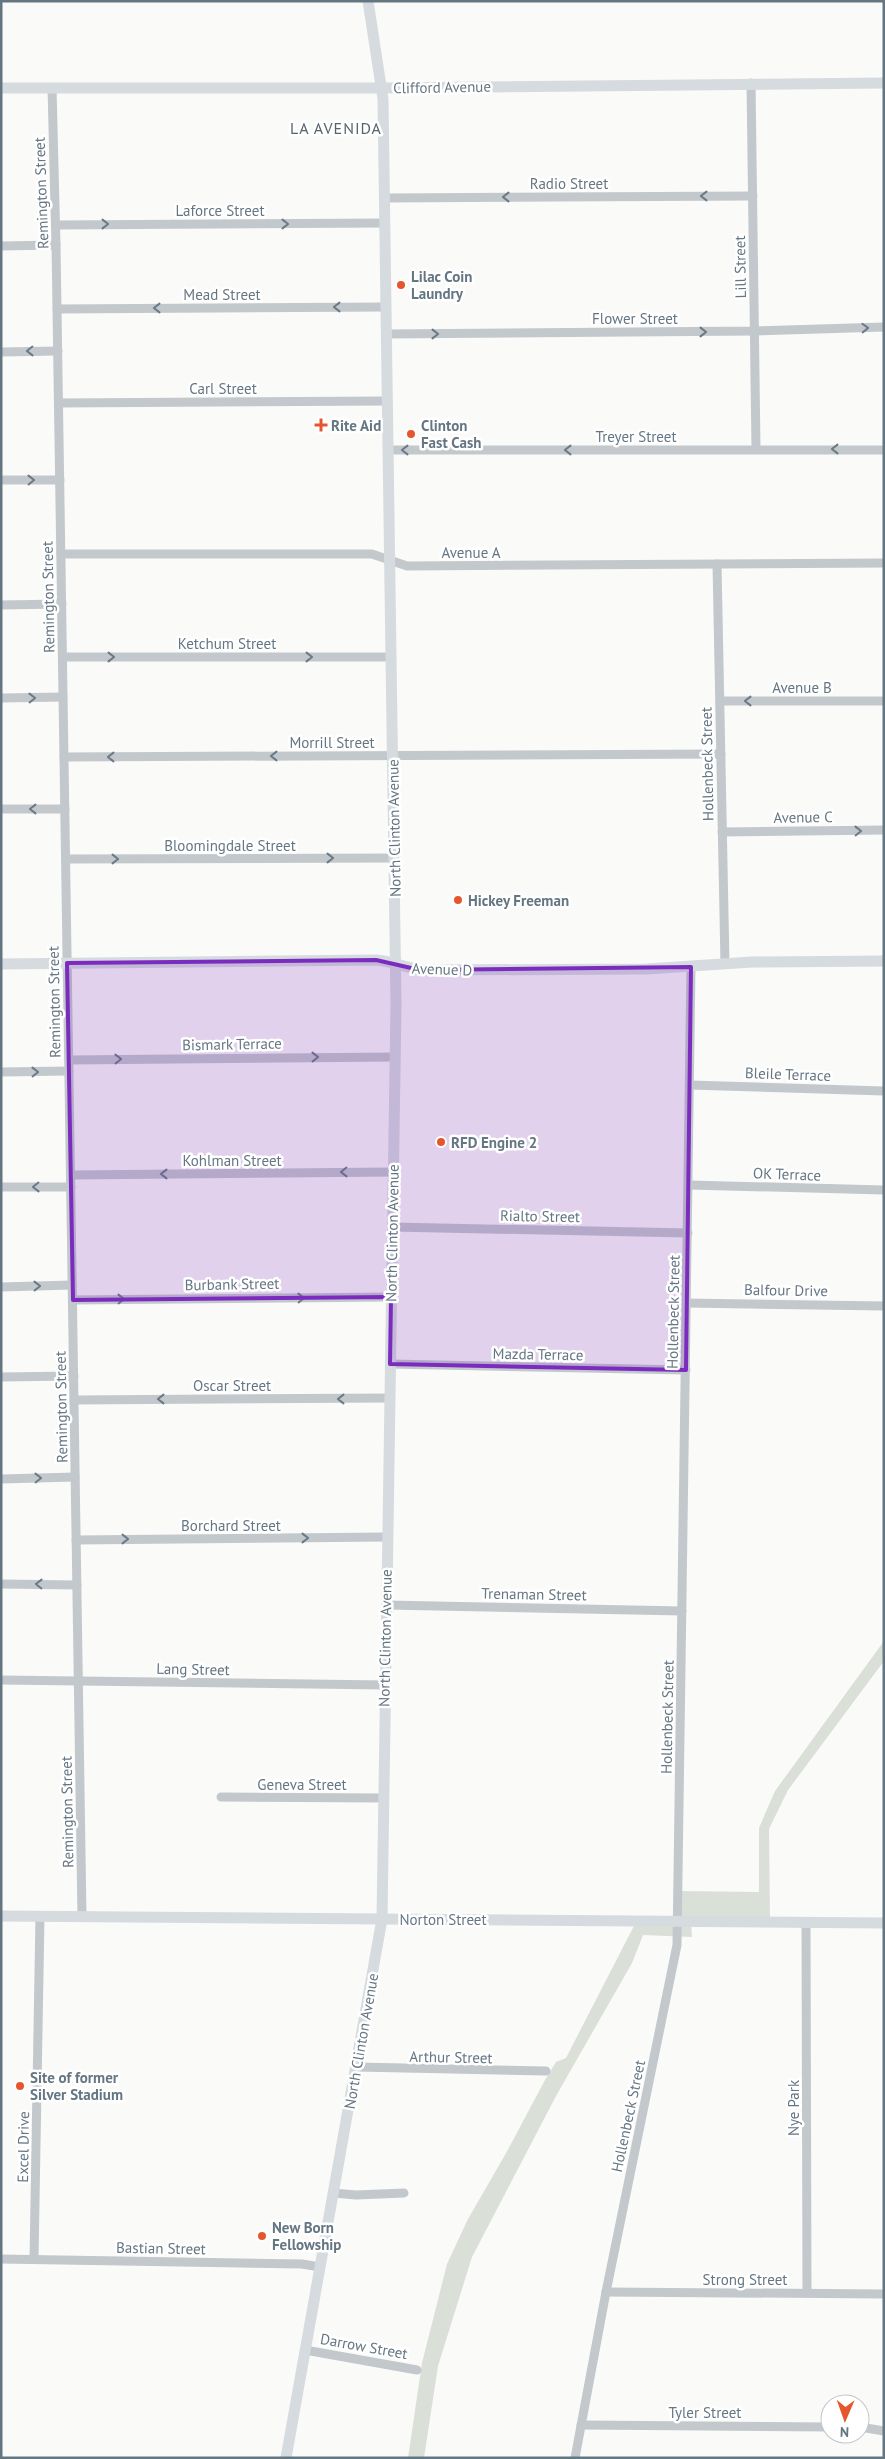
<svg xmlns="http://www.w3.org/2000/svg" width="885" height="2459" font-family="'PT Sans',sans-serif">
<rect width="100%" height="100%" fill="#fafaf8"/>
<polygon fill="#dadfd7" points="884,1641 884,1661 788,1790 769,1829 770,1922 691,1922 692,1937 643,1935 632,1963 556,2096 472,2257 438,2366 424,2458 408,2458 422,2363 447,2264 468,2219 505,2155 545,2080 556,2062 566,2058 637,1920 677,1921 678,1891 759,1892 759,1828 775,1791"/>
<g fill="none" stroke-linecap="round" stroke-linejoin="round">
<g stroke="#c3c8cc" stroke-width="9">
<polyline points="751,83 756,449"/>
<polyline points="52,88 56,245 82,1917"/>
<polyline points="385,198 753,196"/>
<polyline points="56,225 385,223"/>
<polyline points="1,246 56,245"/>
<polyline points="57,309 386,307"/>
<polyline points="386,334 754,331 884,327"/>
<polyline points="1,352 58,351"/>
<polyline points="59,403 387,401"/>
<polyline points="388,450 884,450"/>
<polyline points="1,480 60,480"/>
<polyline points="61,554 372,554 407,566 884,563"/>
<polyline points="717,564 725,964"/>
<polyline points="1,605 62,604"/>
<polyline points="63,657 391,657"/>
<polyline points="1,698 63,697"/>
<polyline points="720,701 884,701"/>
<polyline points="64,757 721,754"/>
<polyline points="1,809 65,809"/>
<polyline points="722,832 884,830"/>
<polyline points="66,859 394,858"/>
<polyline points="69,1060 395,1057"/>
<polyline points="1,1072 69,1071"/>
<polyline points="690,1085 884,1091"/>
<polyline points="71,1175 393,1172"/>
<polyline points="689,1185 884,1190"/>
<polyline points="1,1187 71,1187"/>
<polyline points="392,1227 688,1233"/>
<polyline points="1,1287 72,1285"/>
<polyline points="73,1300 391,1297"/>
<polyline points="687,1303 884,1306"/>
<polyline points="390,1364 686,1370"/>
<polyline points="1,1377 74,1376"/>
<polyline points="74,1400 390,1398"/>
<polyline points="1,1479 75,1477"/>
<polyline points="76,1540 387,1537"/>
<polyline points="1,1584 77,1585"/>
<polyline points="386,1605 682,1611"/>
<polyline points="1,1680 385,1685"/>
<polyline points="221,1797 383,1798"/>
<polyline points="806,1923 807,2293"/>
<polyline points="357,2067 546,2071"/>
<polyline points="333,2193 356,2195 404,2193"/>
<polyline points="1,2259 302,2264 320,2267"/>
<polyline points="34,2259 40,1916"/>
<polyline points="606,2292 884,2294"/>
<polyline points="305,2350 417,2370"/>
<polyline points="581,2425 830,2427"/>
<polyline points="860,2427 884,2431"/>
<polyline points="575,2458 606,2292 677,1945 691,967"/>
</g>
<g stroke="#d6dbdf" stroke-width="11">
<polyline points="1,88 383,88 884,83"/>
<path d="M1,964l375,-4c18,1 33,10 51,10l220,-1 105,-7 132,-1"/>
<polyline points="1,1916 884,1923"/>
<polyline points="286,2458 382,1919 396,1005 383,99 368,1"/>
</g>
</g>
<defs><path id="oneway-chevron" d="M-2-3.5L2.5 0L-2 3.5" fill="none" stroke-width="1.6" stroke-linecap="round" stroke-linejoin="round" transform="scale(1.25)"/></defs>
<g stroke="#6a7a87">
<use href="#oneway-chevron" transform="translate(704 196) rotate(180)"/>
<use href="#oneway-chevron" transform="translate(506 197) rotate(180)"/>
<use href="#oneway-chevron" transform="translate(105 224)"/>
<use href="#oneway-chevron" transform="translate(285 224)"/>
<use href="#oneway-chevron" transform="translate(337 307) rotate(180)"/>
<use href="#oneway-chevron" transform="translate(157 308) rotate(180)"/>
<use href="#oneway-chevron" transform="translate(865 328) rotate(-2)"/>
<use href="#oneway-chevron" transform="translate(703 332)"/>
<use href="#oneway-chevron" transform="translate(435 334)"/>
<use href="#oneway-chevron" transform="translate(30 351) rotate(179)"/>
<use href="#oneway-chevron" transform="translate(835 449) rotate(-180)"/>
<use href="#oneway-chevron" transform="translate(405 450) rotate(180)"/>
<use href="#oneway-chevron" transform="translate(568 450) rotate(180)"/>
<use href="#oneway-chevron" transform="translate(31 480) rotate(-1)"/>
<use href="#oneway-chevron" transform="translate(111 657)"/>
<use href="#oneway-chevron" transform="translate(309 657)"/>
<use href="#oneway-chevron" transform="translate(32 698) rotate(-1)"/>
<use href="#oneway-chevron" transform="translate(748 701) rotate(180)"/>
<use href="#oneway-chevron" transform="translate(274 756) rotate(180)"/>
<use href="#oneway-chevron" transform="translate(111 757) rotate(180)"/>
<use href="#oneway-chevron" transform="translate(33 809) rotate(180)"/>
<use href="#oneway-chevron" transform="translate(858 831) rotate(-1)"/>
<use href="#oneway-chevron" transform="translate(330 858)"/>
<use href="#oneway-chevron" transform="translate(115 859)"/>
<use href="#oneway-chevron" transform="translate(315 1057) rotate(-1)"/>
<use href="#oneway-chevron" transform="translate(118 1059) rotate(-1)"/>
<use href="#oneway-chevron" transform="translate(35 1072) rotate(-1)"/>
<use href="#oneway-chevron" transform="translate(344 1172) rotate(179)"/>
<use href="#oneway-chevron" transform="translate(164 1174) rotate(180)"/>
<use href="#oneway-chevron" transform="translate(36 1187) rotate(179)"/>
<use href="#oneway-chevron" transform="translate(37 1286) rotate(-1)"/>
<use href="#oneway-chevron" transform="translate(301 1298) rotate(-1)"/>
<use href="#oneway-chevron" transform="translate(121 1299) rotate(-1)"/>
<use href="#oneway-chevron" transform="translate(161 1399) rotate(180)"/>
<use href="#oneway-chevron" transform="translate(341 1399) rotate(180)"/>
<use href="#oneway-chevron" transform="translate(38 1478) rotate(-1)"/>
<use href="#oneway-chevron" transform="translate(305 1538)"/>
<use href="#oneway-chevron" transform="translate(125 1539)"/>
<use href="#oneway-chevron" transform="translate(39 1584) rotate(-179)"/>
</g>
<path fill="#7b2cbf" fill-opacity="0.2" stroke="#7b2cbf" stroke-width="4" stroke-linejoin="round" d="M376,960l44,10 271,-3 -5,403 -296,-6 1,-67 -318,3 -6,-337z"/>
<g fill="#e4572e" stroke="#fff" stroke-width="2">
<circle cx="401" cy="285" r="5"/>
<path d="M318.5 417.5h5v5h5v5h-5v5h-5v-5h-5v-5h5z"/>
<circle cx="411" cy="434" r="5"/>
<circle cx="458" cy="900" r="5"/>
<circle cx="441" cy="1142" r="5"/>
<circle cx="20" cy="2086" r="5"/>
<circle cx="262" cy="2236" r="5"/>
</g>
<g text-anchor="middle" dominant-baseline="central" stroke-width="5" stroke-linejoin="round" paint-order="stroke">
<g font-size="15" fill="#657683" stroke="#fff">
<text transform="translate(442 87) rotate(-1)">Clifford Avenue</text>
<text x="569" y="183">Radio Street</text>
<text transform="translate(41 193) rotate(-92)">Remington Street</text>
<text x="220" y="210">Laforce Street</text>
<text transform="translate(740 267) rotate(-91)">Lill Street</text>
<text x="222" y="294">Mead Street</text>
<text x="635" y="318">Flower Street</text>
<text x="223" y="388">Carl Street</text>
<text x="636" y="436">Treyer Street</text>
<text x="471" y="552">Avenue A</text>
<text transform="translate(48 597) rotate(-91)">Remington Street</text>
<text x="227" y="643">Ketchum Street</text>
<text x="802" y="687">Avenue B</text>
<text x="332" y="742">Morrill Street</text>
<text transform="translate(707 764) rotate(-91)">Hollenbeck Street</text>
<text transform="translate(803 817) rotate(-1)">Avenue C</text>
<text transform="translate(394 828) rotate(-91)">North Clinton Avenue</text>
<text x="230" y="845">Bloomingdale Street</text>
<text transform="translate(442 969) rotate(2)">Avenue D</text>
<text transform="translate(54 1002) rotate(-91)">Remington Street</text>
<text transform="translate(232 1044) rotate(-1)">Bismark Terrace</text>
<text transform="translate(788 1074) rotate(2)">Bleile Terrace</text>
<text x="232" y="1160">Kohlman Street</text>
<text transform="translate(787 1174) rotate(2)">OK Terrace</text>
<text transform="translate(540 1216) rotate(1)">Rialto Street</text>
<text transform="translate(392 1233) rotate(-89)">North Clinton Avenue</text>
<text transform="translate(232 1284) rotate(-1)">Burbank Street</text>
<text transform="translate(786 1290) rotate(1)">Balfour Drive</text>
<text transform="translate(673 1312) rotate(-89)">Hollenbeck Street</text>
<text transform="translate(538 1354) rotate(1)">Mazda Terrace</text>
<text x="232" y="1385">Oscar Street</text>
<text transform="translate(61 1407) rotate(-91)">Remington Street</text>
<text x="231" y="1525">Borchard Street</text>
<text transform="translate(534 1594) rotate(1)">Trenaman Street</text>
<text transform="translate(385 1638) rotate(-89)">North Clinton Avenue</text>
<text transform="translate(193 1669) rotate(1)">Lang Street</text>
<text transform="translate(667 1717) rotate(-89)">Hollenbeck Street</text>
<text x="302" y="1784">Geneva Street</text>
<text transform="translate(67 1812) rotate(-91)">Remington Street</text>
<text x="443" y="1919">Norton Street</text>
<text transform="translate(361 2041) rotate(-80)">North Clinton Avenue</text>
<text transform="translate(451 2057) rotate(1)">Arthur Street</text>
<text transform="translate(793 2108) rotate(-90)">Nye Park</text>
<text transform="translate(628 2116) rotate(-78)">Hollenbeck Street</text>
<text transform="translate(23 2147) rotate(-89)">Excel Drive</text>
<text transform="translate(161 2248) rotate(1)">Bastian Street</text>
<text x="745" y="2279">Strong Street</text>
<text transform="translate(364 2346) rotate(10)">Darrow Street</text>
<text x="705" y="2412">Tyler Street</text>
</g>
<g font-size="15" font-weight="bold" fill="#657683" stroke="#fff" text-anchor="start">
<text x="411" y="276">Lilac Coin<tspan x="411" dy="17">Laundry</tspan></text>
<text x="331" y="425">Rite Aid</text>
<text x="421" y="425">Clinton<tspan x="421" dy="17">Fast Cash</tspan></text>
<text x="468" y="900">Hickey Freeman</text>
<text x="451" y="1142">RFD Engine 2</text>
<text x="30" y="2077">Site of former<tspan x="30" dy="17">Silver Stadium</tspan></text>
<text x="272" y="2227">New Born<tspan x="272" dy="17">Fellowship</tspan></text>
</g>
<g font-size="16" letter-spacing="1" fill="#57646e" stroke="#fff">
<text x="336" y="128">LA AVENIDA</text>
</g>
</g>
<rect width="885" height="2459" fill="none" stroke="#657683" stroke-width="5"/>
<g transform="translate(845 2419) rotate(182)"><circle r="24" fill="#ffffff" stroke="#c1c8cd"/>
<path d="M0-4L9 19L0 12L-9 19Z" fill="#e4572e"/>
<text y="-8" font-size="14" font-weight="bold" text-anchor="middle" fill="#657683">N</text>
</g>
</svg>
